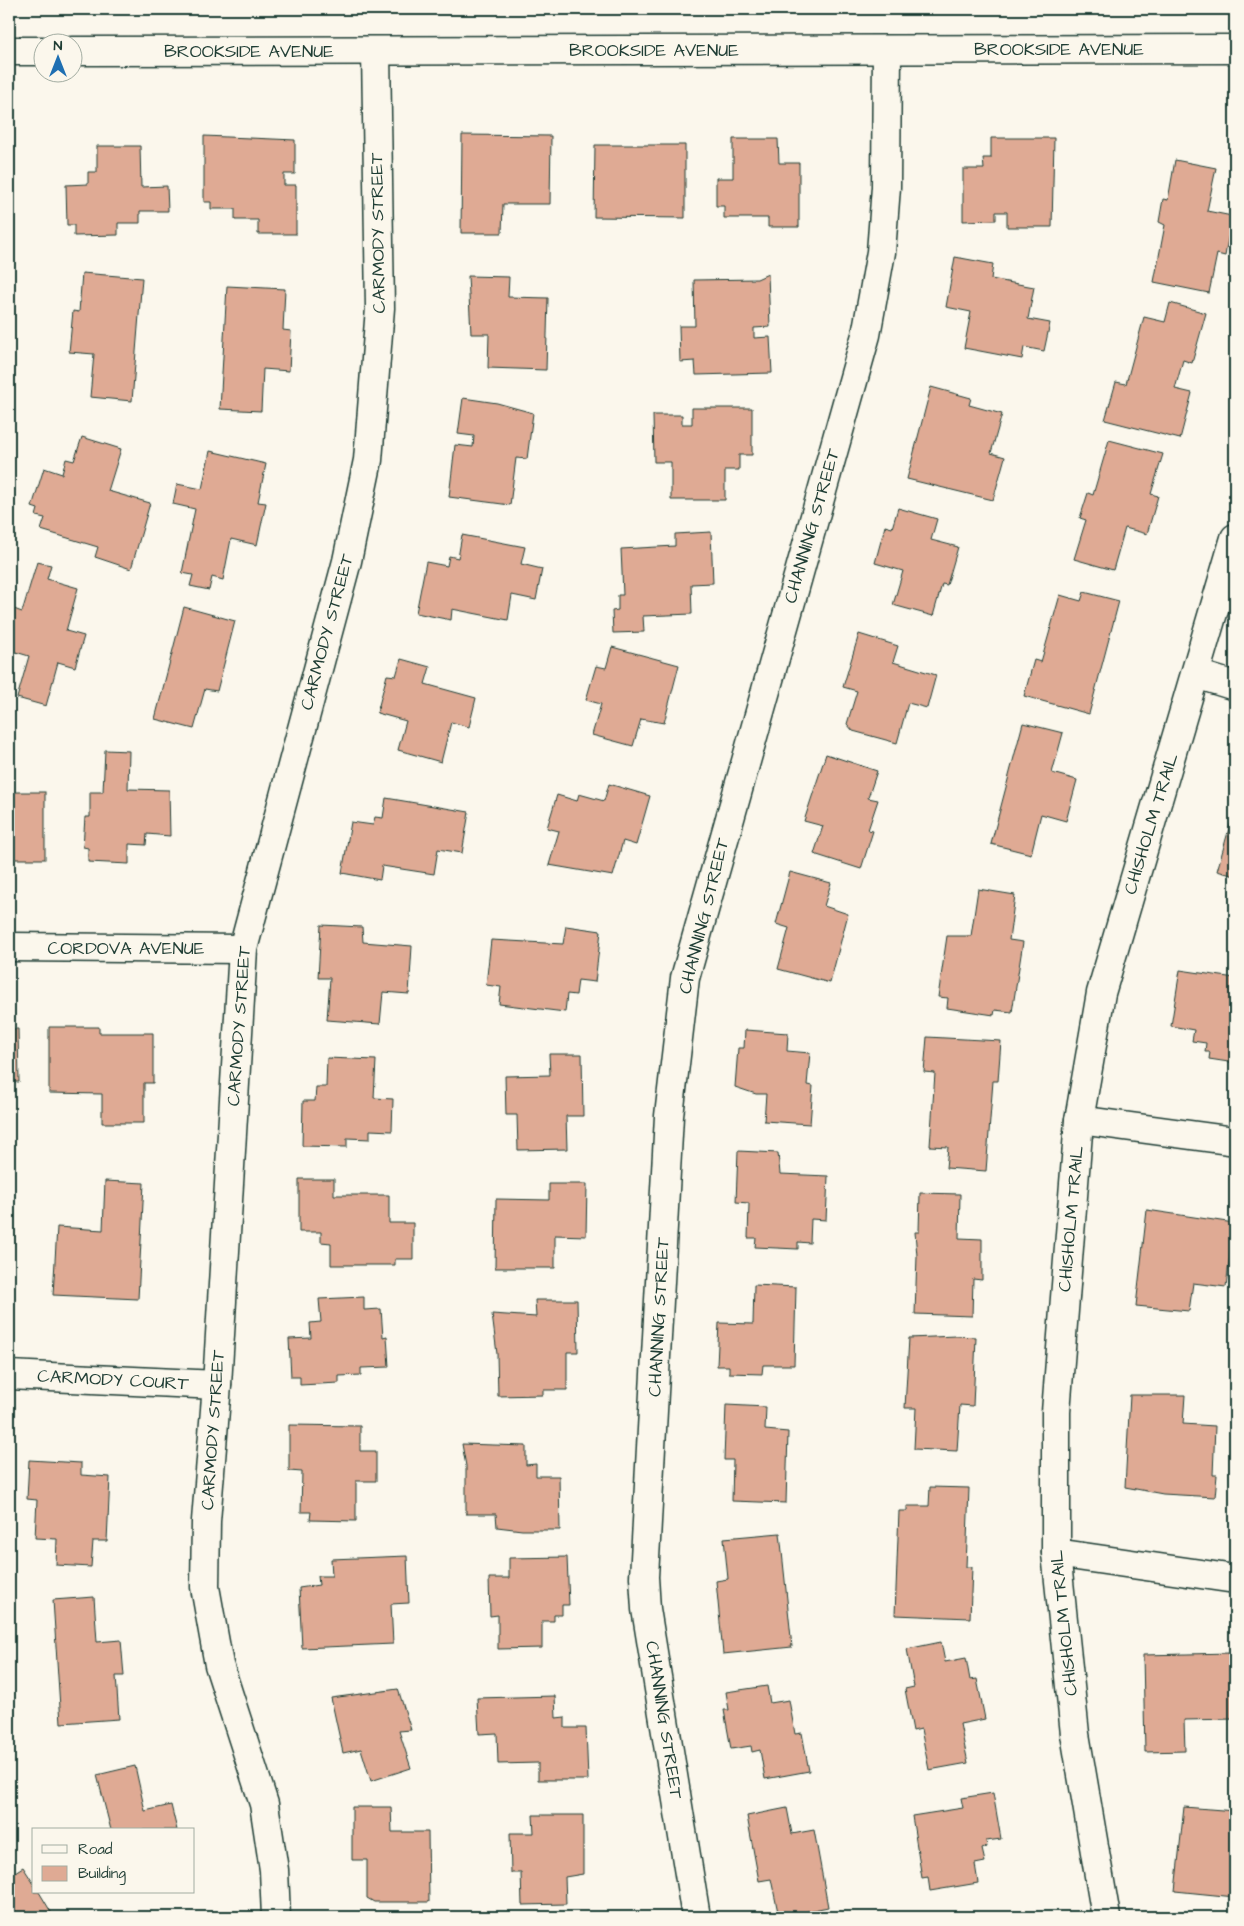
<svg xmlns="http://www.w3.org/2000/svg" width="1244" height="1926" font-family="'Architects Daughter',sans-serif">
<rect width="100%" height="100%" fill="#fbf7ec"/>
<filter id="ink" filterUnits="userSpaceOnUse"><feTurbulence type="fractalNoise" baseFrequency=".02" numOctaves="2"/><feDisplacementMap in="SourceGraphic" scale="10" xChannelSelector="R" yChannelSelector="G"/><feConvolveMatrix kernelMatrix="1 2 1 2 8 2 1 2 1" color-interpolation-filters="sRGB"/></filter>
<g filter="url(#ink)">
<g fill="#dfaa94" stroke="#1f3d34">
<polygon points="462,135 551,136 550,204 503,204 502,233 461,233"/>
<polygon points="204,136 295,140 295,174 284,174 284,185 296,185 296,234 258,234 258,220 235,220 235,209 211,209 211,202 204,202"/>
<polygon points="991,138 1054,138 1052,227 1007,227 1007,212 996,212 996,220 963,221 963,169 984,169 983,158 991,158"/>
<polygon points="733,139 778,139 779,163 799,163 799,227 768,227 768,218 724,218 724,206 716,206 716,178 733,178"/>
<polygon points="595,145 685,145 685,218 594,217"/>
<polygon points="97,146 140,146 141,187 167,186 168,211 140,211 140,223 118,223 118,235 74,236 74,225 67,225 66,185 88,184 88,172 97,172"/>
<polygon points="1175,160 1216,168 1207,211 1232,216 1225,256 1217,254 1209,293 1154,282 1165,225 1159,222 1163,199 1168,200"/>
<polygon points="955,257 993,264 991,279 1034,287 1028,319 1050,323 1044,351 1024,347 1022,359 964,348 971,312 946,307"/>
<polygon points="82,273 142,278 132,401 90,397 94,354 69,352 73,311 79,312"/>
<polygon points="768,274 770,327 754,328 754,338 770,337 772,373 696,375 695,361 680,362 679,326 695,326 694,280 757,279"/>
<polygon points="468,276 509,277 508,297 548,298 546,370 488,368 489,334 471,334"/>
<polygon points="227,286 285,289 283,330 291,331 289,371 263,369 261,411 220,409"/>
<polygon points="1170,303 1206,313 1192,363 1183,360 1175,389 1192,393 1180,439 1105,420 1116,382 1126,384 1144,317 1165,322"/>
<polygon points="931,387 971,398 969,405 1002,414 991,453 1005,457 993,500 907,479"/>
<polygon points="463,398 497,403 533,413 527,459 516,458 510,505 449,497 455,445 473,447 474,436 458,434"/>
<polygon points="692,408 752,408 752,455 739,455 739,470 725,470 725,500 671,500 671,462 654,462 653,415 682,415 682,424 692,424"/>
<polygon points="82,437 121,449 108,491 150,503 131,569 95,557 98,547 41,530 45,518 36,516 38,509 32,507 44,468 62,474 66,459 74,461"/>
<polygon points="1109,440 1163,454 1151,494 1158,496 1147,534 1125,528 1113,570 1074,559 1086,520 1080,518 1088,493 1093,495"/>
<polygon points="210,451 266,464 258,502 266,503 257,545 231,539 223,580 212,577 209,590 190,586 193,575 182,573 195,509 173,504 177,484 202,489"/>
<polygon points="898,508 937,519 931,540 958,547 947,585 942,584 933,616 893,605 903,571 875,563 885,526 892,528"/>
<polygon points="711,532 713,583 691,584 692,614 643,616 644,632 613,633 612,611 618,610 618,595 623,595 621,549 675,546 675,534"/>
<polygon points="462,535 525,547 521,564 542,569 536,600 512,595 508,620 452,609 451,620 416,613 426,562 447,566 449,556 458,558"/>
<polygon points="37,562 51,565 47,579 78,588 66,631 84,636 75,667 58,662 46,706 17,698 29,656 9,650 9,628 14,609 22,612"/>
<polygon points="1084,592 1119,601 1089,714 1024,696 1034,660 1041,662 1060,595 1081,601"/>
<polygon points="184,607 235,621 217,691 205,689 194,729 155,719"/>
<polygon points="859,634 898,646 893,662 936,675 927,708 908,703 897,743 853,731 847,724 857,691 843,687"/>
<polygon points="612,647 679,665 664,723 641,719 633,746 592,735 601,704 586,700 596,666 606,668"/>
<polygon points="401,659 430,667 425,684 476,698 469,727 451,722 441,762 398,750 406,721 377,713 387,675 396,676"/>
<polygon points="1023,723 1063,733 1052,773 1077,780 1066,821 1041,814 1031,854 991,844"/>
<polygon points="105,750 129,751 128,789 169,790 170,836 147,834 146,845 129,844 129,864 88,862 88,848 83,847 85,817 90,817 90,792 103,792"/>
<polygon points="826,754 877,771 868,798 878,800 868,830 873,831 861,869 814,854 823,826 804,821"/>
<polygon points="609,784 650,796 636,845 623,841 613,876 549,865 559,831 547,828 557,795 577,801 579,794 604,801"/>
<rect x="9" y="792" width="36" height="67"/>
<polygon points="386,798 469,812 462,853 438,849 434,874 382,866 380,880 342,873 351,822 373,825 375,817 383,818"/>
<polygon points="1235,807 1235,876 1217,871"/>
<polygon points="790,872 831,883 824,906 848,914 830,983 778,969 789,928 776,924"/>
<polygon points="978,889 1015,895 1009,940 1023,942 1012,1012 995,1010 994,1015 947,1008 948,998 938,997 947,936 971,936"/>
<polygon points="321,925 362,927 363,942 412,946 409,994 383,992 380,1024 327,1020 330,978 318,978"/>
<polygon points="566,926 601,931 595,982 578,980 576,995 567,994 565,1012 499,1004 501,987 486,985 491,940 563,944"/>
<polygon points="1180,970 1235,978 1235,1063 1209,1059 1210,1052 1205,1052 1206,1043 1192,1041 1194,1030 1171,1026"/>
<polygon points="49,1027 99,1027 99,1033 153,1033 153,1083 144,1083 144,1123 102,1123 102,1094 49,1093"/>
<polygon points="9,1029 18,1029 19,1082 9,1082"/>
<polygon points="745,1030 788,1033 787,1051 810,1053 807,1085 813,1086 810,1124 764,1121 766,1094 756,1094 735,1087 738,1048 744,1048"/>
<polygon points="927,1037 1001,1041 998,1081 993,1081 986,1171 946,1168 948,1147 930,1146 935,1073 924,1072"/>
<polygon points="549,1054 582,1054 583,1116 566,1116 567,1149 518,1150 517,1115 506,1115 505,1076 550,1075"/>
<polygon points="327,1058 376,1060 374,1098 393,1099 392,1131 370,1130 370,1139 347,1138 347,1147 302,1146 303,1101 315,1101 316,1087 326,1087"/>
<polygon points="738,1151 778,1153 780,1174 828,1176 826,1220 811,1219 810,1243 798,1242 798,1249 755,1247 756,1238 748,1238 749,1203 736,1202"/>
<polygon points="299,1179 334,1179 334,1195 389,1195 389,1223 413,1223 413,1259 395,1259 395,1265 331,1265 331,1243 321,1242 321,1232 299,1232"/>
<polygon points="105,1181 144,1183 138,1299 53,1295 57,1227 103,1230"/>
<polygon points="549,1184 587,1184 586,1236 555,1235 555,1268 495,1268 496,1199 549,1200"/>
<polygon points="920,1193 960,1194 959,1238 982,1239 982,1280 973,1279 972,1316 915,1314 917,1256 915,1232 919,1232"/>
<polygon points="1147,1210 1234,1223 1226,1287 1193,1283 1189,1311 1136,1306"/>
<polygon points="754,1285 796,1287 794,1365 763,1365 762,1374 729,1373 729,1366 717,1366 719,1323 753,1324"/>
<polygon points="364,1297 364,1310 381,1309 383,1337 387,1336 389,1367 361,1368 361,1375 339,1376 339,1383 300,1385 300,1377 291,1377 289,1339 311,1338 310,1323 321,1322 319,1299"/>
<polygon points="535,1300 577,1300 578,1352 567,1352 567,1390 543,1390 543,1395 498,1396 497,1354 492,1314 536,1317"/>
<polygon points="956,1336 976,1337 973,1406 960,1405 957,1451 914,1449 916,1408 905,1408 909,1338"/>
<polygon points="1130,1395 1185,1395 1183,1424 1215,1426 1213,1475 1217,1475 1215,1497 1163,1494 1125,1487"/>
<polygon points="726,1405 766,1407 765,1430 788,1432 786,1503 732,1501 733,1460 724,1460"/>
<polygon points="289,1425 360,1426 360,1451 376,1451 376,1481 356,1481 356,1521 310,1520 311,1512 301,1512 302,1472 289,1471"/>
<polygon points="462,1444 526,1446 526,1465 536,1464 536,1476 559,1476 560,1530 522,1530 497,1527 496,1514 466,1514 466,1466"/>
<polygon points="29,1460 81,1463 81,1475 110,1477 107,1541 93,1541 91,1567 56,1565 57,1539 35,1538 37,1500 27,1499"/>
<polygon points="930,1487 969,1488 966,1567 972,1567 970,1618 895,1615 899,1511 907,1511 907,1506 929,1506"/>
<polygon points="780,1533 792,1647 723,1654 716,1581 728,1579 724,1538"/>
<polygon points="407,1556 409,1603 391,1604 393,1644 302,1648 299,1588 319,1585 318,1576 332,1576 331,1559"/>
<polygon points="567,1557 569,1605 562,1605 562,1615 554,1615 554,1621 542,1621 542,1648 498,1649 498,1615 490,1616 489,1578 509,1578 509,1558"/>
<polygon points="94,1597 97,1642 121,1640 124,1676 116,1676 119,1719 61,1723 53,1600"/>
<polygon points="941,1642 945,1662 966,1658 970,1680 977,1679 985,1719 960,1724 968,1763 929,1770 921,1729 913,1731 905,1689 914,1687 907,1649"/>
<polygon points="1231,1653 1234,1719 1184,1720 1185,1751 1145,1752 1143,1655"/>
<polygon points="767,1686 770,1703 789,1700 795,1734 802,1733 809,1771 765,1779 760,1750 752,1752 751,1746 731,1749 724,1710 729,1710 726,1692"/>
<polygon points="398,1689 411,1730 399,1731 411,1768 371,1781 361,1749 343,1753 331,1698"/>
<polygon points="555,1696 556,1718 565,1717 565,1728 586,1728 588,1780 538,1780 538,1763 498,1764 497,1733 479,1734 477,1698"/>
<polygon points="135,1766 145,1811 171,1805 177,1830 111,1830 97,1775"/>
<polygon points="993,1793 1001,1839 986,1841 987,1847 982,1849 985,1862 975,1864 978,1883 930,1891 928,1877 922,1878 912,1816 963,1808 961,1798"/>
<polygon points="352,1807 391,1807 392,1832 428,1832 429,1902 374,1902 367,1898 367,1860 352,1860"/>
<polygon points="1184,1807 1235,1811 1235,1897 1175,1891"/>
<polygon points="787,1808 792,1834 814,1830 828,1907 779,1917 771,1879 759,1881 747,1816"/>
<polygon points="533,1815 583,1815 583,1874 565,1877 566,1904 522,1905 521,1873 511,1873 510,1833 534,1833"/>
<polygon points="23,1867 34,1884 34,1892 39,1892 54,1917 9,1917 9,1874 10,1875"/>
</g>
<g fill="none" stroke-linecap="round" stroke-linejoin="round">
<defs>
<g id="minor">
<polyline points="9,51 42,51"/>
<polyline points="72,51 1235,49"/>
<polyline points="1196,674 1235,686"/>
<polyline points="9,947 243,949"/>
<polyline points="1079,1120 1235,1141"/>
<polyline points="9,1375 217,1385"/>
<polyline points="1056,1553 1235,1579"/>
<polyline points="276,1917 274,1870 264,1804 219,1665 205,1587 206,1521 217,1385 243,949 347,561 368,460 380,308 376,51"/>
<polyline points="696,1917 646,1609 644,1577 669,1116 685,978 866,335 881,252 886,187 887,50"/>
<polyline points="1106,1917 1075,1734 1056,1553 1056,1412 1079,1120 1101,993 1235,538"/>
</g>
</defs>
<use href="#minor" stroke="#1f3d34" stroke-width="31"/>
<use href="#minor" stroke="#fbf7ec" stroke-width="28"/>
</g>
</g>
<g text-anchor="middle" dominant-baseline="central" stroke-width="4.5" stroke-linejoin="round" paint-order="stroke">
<g font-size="18" fill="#1f3d34" stroke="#fbf7ec">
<text x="1059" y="49">BROOKSIDE AVENUE</text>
<text x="654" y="50">BROOKSIDE AVENUE</text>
<text x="249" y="51">BROOKSIDE AVENUE</text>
<text transform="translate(378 233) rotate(-91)">CARMODY STREET</text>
<text transform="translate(812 526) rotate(-74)">CHANNING STREET</text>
<text transform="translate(327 632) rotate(-75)">CARMODY STREET</text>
<text transform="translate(1151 824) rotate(-73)">CHISHOLM TRAIL</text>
<text transform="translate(704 916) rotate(-76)">CHANNING STREET</text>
<text x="126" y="948">CORDOVA AVENUE</text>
<text transform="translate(239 1026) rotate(-86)">CARMODY STREET</text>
<text transform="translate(1071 1219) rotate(-85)">CHISHOLM TRAIL</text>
<text transform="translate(659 1317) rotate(-87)">CHANNING STREET</text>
<text transform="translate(113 1380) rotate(3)">CARMODY COURT</text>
<text transform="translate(213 1430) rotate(-86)">CARMODY STREET</text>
<text transform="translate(1064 1623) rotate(-96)">CHISHOLM TRAIL</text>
<text transform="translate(664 1720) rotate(81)">CHANNING STREET</text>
</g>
</g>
<rect width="1244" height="1926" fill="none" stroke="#fbf7ec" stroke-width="30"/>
<rect x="15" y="15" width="1214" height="1896" fill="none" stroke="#1f3d34" stroke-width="2" filter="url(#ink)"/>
<rect x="32" y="1828" width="162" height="65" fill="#fbf7ec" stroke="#a3ada2"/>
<rect x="42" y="1845" width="25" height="8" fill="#fbf7ec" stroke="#a3ada2"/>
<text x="78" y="1854" font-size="15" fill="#1f3d34">Road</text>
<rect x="42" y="1866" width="25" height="15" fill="#dfaa94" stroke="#a3ada2"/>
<text x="78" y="1878" font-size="15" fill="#1f3d34">Building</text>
<g transform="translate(58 58)"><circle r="24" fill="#fbf7ec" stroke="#a3ada2"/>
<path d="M0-4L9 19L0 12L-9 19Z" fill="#1f6fb2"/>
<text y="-8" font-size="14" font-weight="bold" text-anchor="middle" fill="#1f3d34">N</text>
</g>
</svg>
